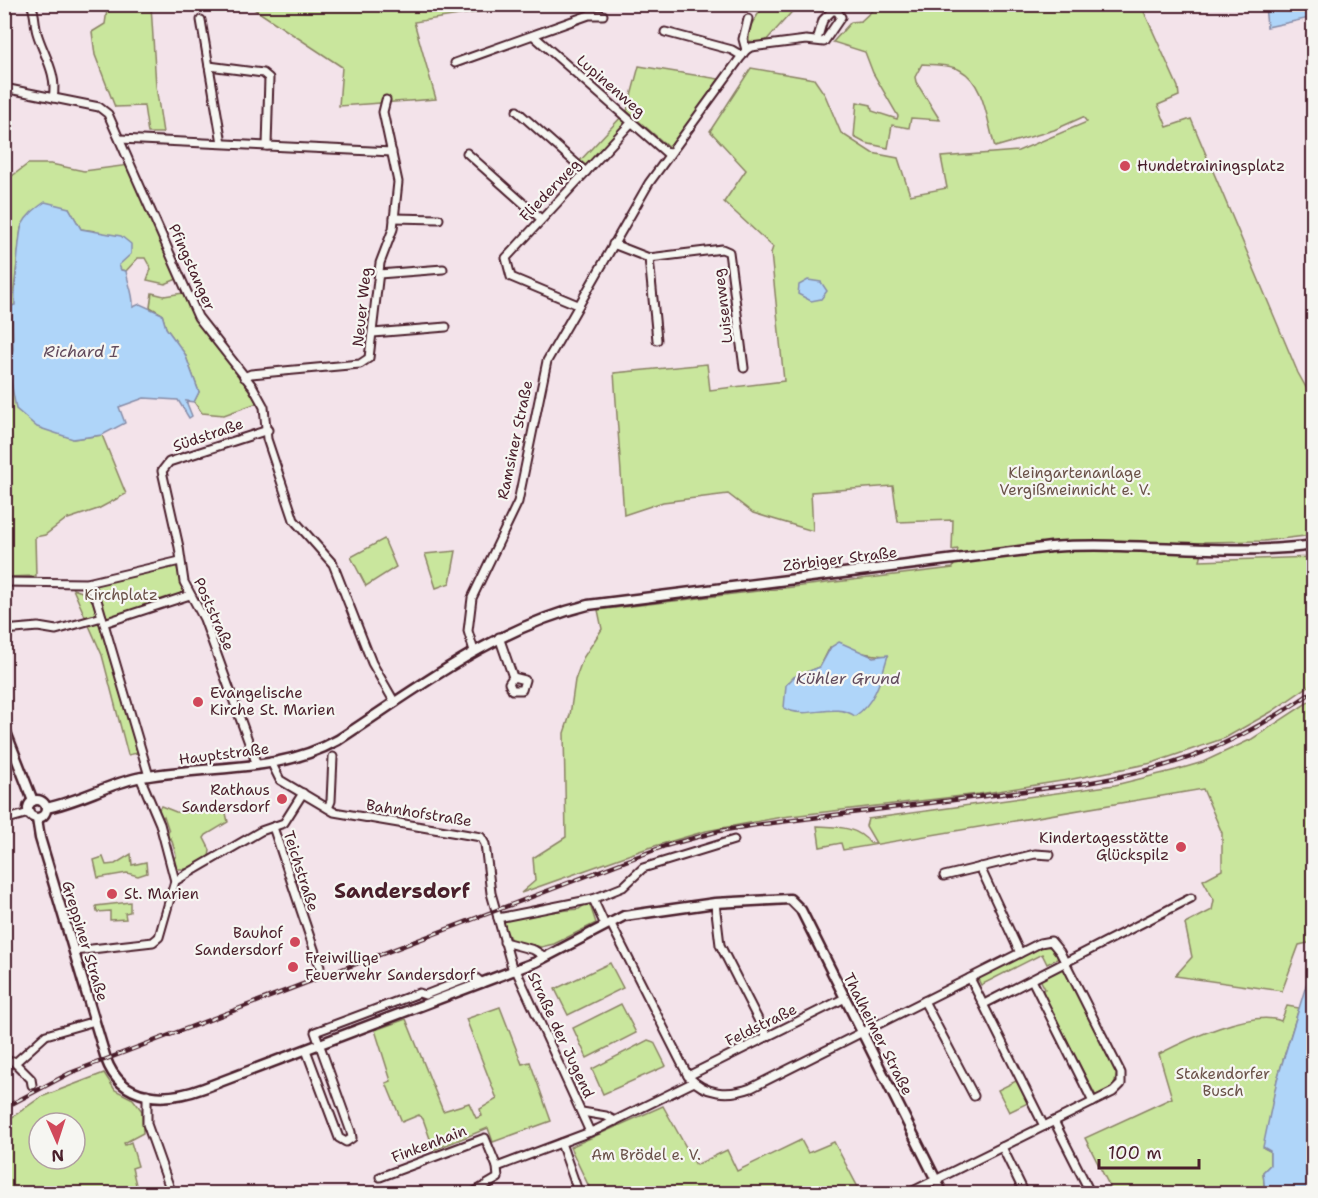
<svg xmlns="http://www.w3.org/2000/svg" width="1318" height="1198" font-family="'Shantell Sans',sans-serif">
<rect width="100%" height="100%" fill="#f3e3ea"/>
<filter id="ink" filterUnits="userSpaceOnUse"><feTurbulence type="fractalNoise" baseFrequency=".0167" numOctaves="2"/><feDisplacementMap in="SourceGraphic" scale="12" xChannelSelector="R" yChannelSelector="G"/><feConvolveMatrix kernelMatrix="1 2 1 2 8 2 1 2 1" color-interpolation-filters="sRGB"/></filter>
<g filter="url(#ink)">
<g fill="#c9e69d" stroke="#8a8264" stroke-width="1.5" fill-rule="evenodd">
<polygon points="105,5 151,5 156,86 163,133 148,133 144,106 115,107 95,55 92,32 105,24 107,10"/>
<polygon points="248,5 504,5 498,9 414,22 436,99 339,106 342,67"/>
<polygon points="764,5 798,5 764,43 749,41 749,28"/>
<path d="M874,5h267l37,82 1,9 -21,9 9,22 24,-8 107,254 15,27v135l-49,6 -60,1 -4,19 113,-4v126l-42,29 -46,26 -73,25 -84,17 -89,14 -197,23 -76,14 -58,17 -127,45 14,-12 -2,-23 33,-21 -2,-104 6,-18 5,-35 8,-22 19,-29 -4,-19 355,-42 5,-19 -6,1 1,-30 -55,2 -5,-36 -82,6 2,39 -60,-18 -25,-19 -65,8 -39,13 -10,-142 93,-9 3,26 74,-9 -13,-128 2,-6 -49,-45 22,-32 -36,-39 41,-63 63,11 11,16 16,38 31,20 26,5 12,37 37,-7 -6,-31 77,-6 69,-29 -4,-5 -29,13 -59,17c-8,-25 -10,-64 -35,-77 -10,-6 -27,-5 -38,-6l-7,13 1,5 24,38 -29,-2 -2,10 -17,-3 -4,23 -23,-5 -11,-6 3,-35 14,3 1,6 25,8 1,-3 -25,-43 -8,-21 -32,-10 18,-20 10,-1 15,-14zM830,647c20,3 39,9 58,9l-43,53 -48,3 -3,-35 26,-10z"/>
<polygon points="639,66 719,79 670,148 627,111"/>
<polygon points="623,115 632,122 586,172 577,164"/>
<polygon points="28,164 51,164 84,171 129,165 177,279 165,284 147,280 151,269 145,258 138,258 126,271 121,270 95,231 81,229 69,208 21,228 14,290 15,305 12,306 13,349 9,371 73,439 102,435 126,494 98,509 65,520 45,535 35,537 36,576 5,577 5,174 12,176"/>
<path d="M152,293l12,3 19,-3c21,40 52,71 74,110l-33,12 -22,-2 -8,-11 5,-10 -14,-38 -19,-26 -4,-14 -12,-7z"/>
<polygon points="384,539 396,567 366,586 351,557"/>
<polygon points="456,551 450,583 436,588 425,554"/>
<polygon points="176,564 185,596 111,618 105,616 96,582"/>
<polygon points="73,589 88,594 92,599 138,753 128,755 102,655"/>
<path d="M1313,699v243l-14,3 -17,46 -107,-15 17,-19 -7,-33 27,-14 2,-10 -11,-20 19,-10v-37l-19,-44 -360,61 -2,-7 -21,4 -3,-21c21,1 39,0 53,17h6l-10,-17 2,-7 247,-34 61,-15 27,-8 49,-23z"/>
<polygon points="161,806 176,812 226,813 228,822 206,835 204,838 210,850 209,857 187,869 177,869 173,861 176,855 171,838 168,842 166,835 169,831 164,816 161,820 158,810"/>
<polygon points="131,854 132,865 146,862 147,873 138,876 127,873 98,878 94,860 103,857 106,865 115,864"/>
<polygon points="130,902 130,912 125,913 126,919 110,920 110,911 97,912 96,906"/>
<polygon points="589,902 596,923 554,944 541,947 511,940 503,925 504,919 509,916 579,909"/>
<polygon points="1043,945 1053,948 1059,958 1047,964 1042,954 981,985 977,977"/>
<polygon points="610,963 623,988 568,1015 555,989"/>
<polygon points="1064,967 1117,1073 1114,1086 1096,1096 1041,991 1045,989 1040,979"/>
<polygon points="621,1004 636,1033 587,1058 573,1028"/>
<path d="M1287,1006l12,2 -22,72 -13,68 6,3v14l-7,7 2,21h-152l-28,-55 87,-40 -13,-44c27,-14 94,-45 122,-33z"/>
<polygon points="500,1007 522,1064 530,1062 551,1121 493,1142 488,1128 434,1150 423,1119 419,1115 402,1122 386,1083 391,1081 375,1030 406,1019 443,1111 469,1103 476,1118 482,1116 480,1109 497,1099 466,1019"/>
<polygon points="648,1040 654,1042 666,1066 603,1094 592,1069"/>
<path d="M104,1073l11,17 18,9 9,12 1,22 -19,10 1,2 6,-3 7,24 -6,2 6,25h-133l-1,-70 37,-26zM39,1123h36v36h-36z"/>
<polygon points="1020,1079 1032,1101 1009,1112 998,1090"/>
<polygon points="663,1106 696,1165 727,1150 737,1171 801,1140 808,1153 834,1142 861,1193 592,1193 570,1147"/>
</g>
<g fill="#afd5f9" stroke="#878ca7" stroke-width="1.5">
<polygon points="1265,5 1309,5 1310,18 1267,27"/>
<path d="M45,202l24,6 12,21 40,7 10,8v10l-12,11 2,5 5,1c2,13 8,23 7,36l7,-3 22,10 4,14 19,26 14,38 -5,10 -8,-1 6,15 -3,2 -11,-18 -34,-2 -25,9 6,16 -23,12 -29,4 -36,-12 -21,-18 -7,-38 4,-22 -1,-43 3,-1c-1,-11 4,-72 7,-80 5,-10 13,-16 23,-23z"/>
<polygon points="808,280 821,282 827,291 821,299 811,301 798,294 799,285"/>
<path d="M839,642l34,15 15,-2c-7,23 -12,47 -33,61 -22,-15 -48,5 -71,-8l2,-23 8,-8 26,-10 11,-20z"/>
<polygon points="1312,966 1313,1193 1265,1193 1263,1172 1270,1165 1270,1151 1263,1147 1277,1080"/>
</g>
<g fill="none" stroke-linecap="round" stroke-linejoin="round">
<defs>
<g id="minor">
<path d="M31,4c5,11 3,19 6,29 6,21 21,41 16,65"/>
<polyline points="201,20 222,143"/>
<polyline points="665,32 732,50 742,56"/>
<polyline points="535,37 669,155"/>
<polyline points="746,50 743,39 748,19"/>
<polyline points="455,63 589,15 603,15"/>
<polyline points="209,66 263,73 269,78 267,146"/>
<polyline points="4,88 99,107 108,114 198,317 253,387 264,407 267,439 294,520 333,564 372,663 395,703"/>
<polyline points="517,111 586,172"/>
<polyline points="120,139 392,152"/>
<polyline points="467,153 541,219"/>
<polyline points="394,218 439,219"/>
<polyline points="613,244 649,258 722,249 729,252 744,368"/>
<polyline points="649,258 657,340"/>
<polyline points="379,274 443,269"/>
<polyline points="578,305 511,277 506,258 632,122"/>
<polyline points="373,333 446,327"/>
<polyline points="244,377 251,374 360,364 369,358 380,263 393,229 398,182 383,112 386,100"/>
<polyline points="4,582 87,583 180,561"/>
<polyline points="87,583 97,600 149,776"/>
<polyline points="104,623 190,595"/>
<polyline points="4,630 38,627 56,630 102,617"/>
<polyline points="499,637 513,677 509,683 512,690 522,690 525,680 513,677"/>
<polyline points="474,651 468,631 472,598 518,502 547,361 649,183 746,50 751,47 806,40 824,42 841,17 837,11 832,11 823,20 817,40"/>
<polyline points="271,762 280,780 334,812 481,837 485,844 491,893 513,971"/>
<polyline points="257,765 204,619 184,582 179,547 162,471 169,462 268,430"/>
<polyline points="328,808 331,801 333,757"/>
<polyline points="4,820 29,813"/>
<polyline points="273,827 320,967"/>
<polyline points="980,867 1020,953"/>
<polyline points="944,876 1035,854 1050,855"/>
<polyline points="175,881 261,831 284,823 303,793"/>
<polyline points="593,899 605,925"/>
<polyline points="715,903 720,945 767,1037"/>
<polyline points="498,918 593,899 623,887 643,868 734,840"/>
<path d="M610,922l78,154c17,19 41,20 63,12l289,-145 11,-2 9,11 61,121v11l-8,8 -206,102"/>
<polyline points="504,942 534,950 545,957"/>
<polyline points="74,951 153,942 159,937 175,881 160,824 140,777"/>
<polyline points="516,970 590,1132"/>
<polyline points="970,978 1044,1126"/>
<polyline points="1032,980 1093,1102"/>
<polyline points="924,1001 974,1096"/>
<polyline points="984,1004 1191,898"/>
<polyline points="306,1050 339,1138 346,1142 352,1138 351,1132 315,1032 419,993 425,995 471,977 476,978 482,983"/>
<polyline points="13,1061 15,1063 46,1035 95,1021"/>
<polyline points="15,1063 31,1079 32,1085"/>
<polyline points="688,1076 845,998"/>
<polyline points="147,1094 147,1124 172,1194"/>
<polyline points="582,1112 606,1116 615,1121"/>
<polyline points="1054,1121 1091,1194"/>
<polyline points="561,1143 579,1194"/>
<polyline points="1002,1147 1025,1194"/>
<polyline points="497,1167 598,1129 694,1082"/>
<polyline points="380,1177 485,1138 497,1167 498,1178 471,1194"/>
</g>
<g id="tertiary">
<polyline points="4,727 33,801"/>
<circle cx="37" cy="809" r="9"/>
<path d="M46,808c32,-6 60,-23 91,-30 67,-14 139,-3 201,-38 80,-52 156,-112 250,-135l463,-58c88,-6 175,10 263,-2"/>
<path d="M37,819l3,19 66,221c16,44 60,43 98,29l332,-126 88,-46 91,-13 75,-4 11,11 142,284"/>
</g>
</defs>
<use href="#minor" stroke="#4a1f2b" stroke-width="11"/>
<use href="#tertiary" stroke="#4a1f2b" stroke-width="13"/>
<use href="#minor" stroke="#f6f6f2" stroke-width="7"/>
<use href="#tertiary" stroke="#f6f6f2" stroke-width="8"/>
<defs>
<path id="rail" d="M4,1108l66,-35 595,-227 54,-15 37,-6 331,-42c93,-16 148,-38 227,-92"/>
</defs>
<use href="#rail" stroke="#4a1f2b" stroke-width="4.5"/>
<use href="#rail" stroke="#f6f6f2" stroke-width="2" stroke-dasharray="7" stroke-linecap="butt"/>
</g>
</g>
<g fill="#d1495b" stroke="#f6f6f2" stroke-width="2">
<circle cx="1125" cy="166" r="6"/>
<circle cx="198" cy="702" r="6"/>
<circle cx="282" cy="799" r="6"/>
<circle cx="1181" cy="847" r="6"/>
<circle cx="112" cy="894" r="6"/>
<circle cx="295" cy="942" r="6"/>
<circle cx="293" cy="967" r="6"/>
</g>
<g text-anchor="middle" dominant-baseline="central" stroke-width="4.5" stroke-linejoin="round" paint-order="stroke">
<g font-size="15" fill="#4a1f2b" stroke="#f6f6f2">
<text transform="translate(611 86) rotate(41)">Lupinenweg</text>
<text transform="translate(550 190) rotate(-46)">Fliederweg</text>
<text transform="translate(192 267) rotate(66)">Pfingstanger</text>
<text transform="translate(723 306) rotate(-97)">Luisenweg</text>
<text transform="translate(362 307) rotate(-84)">Neuer Weg</text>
<text transform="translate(208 435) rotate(-19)">Südstraße</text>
<text transform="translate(515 440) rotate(-78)">Ramsiner Straße</text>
<text transform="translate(840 559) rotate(-7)">Zörbiger Straße</text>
<text transform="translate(214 614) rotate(66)">Poststraße</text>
<text transform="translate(224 754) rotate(-7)">Hauptstraße</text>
<text transform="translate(419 813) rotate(9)">Bahnhofstraße</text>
<text transform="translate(301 871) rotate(72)">Teichstraße</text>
<text transform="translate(85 941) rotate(73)">Greppiner Straße</text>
<text transform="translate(761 1025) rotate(-26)">Feldstraße</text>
<text transform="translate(878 1034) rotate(63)">Thalheimer Straße</text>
<text transform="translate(561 1035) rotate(65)">Straße der Jugend</text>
<text transform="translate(429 1144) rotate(-21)">Finkenhain</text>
</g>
<g font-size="15" fill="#4a1f2b" stroke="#f6f6f2" text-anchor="start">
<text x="1137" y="166">Hundetrainingsplatz</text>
<text x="210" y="693">Evangelische<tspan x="210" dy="17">Kirche St. Marien</tspan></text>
<text x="270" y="790" text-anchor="end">Rathaus<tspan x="270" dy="17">Sandersdorf</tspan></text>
<text x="1169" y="838" text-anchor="end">Kindertagesstätte<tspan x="1169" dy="17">Glückspilz</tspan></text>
<text x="124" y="894">St. Marien</text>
<text x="283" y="933" text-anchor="end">Bauhof<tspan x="283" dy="17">Sandersdorf</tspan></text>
<text x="305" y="958">Freiwillige<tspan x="305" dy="17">Feuerwehr Sandersdorf</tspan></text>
</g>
<g font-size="15" fill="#6a5148" stroke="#f6f6f2">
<text x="1075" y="473">Kleingartenanlage<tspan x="1075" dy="17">Vergißmeinnicht e. V.</tspan></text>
<text x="121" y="595">Kirchplatz</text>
<text x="1223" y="1074">Stakendorfer<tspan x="1223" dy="17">Busch</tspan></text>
<text x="646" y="1155">Am Brödel e. V.</text>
</g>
<g font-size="16" font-style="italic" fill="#634c5e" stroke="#f6f6f2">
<text x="81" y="351">Richard I</text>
<text x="848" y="678">Kühler Grund</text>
</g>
<g font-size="21" font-weight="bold" fill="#4a1f2b" stroke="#f6f6f2">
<text x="402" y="891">Sandersdorf</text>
</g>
</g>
<rect width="1318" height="1198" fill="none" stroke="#f6f6f2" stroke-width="24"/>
<rect x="12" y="12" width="1294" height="1174" fill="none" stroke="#4a1f2b" stroke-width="2" filter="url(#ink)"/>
<g transform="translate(57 1141) rotate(177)"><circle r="28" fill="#f6f6f2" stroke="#b1a0a2" stroke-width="1.5"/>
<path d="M0-4.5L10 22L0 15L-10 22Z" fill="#d1495b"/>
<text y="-9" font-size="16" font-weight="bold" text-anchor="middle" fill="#4a1f2b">N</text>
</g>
<path d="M1099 1159v9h100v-9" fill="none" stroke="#4a1f2b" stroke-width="3"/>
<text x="1108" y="1159" font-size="18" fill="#4a1f2b" stroke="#f6f6f2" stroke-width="4.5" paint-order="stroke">100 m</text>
</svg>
